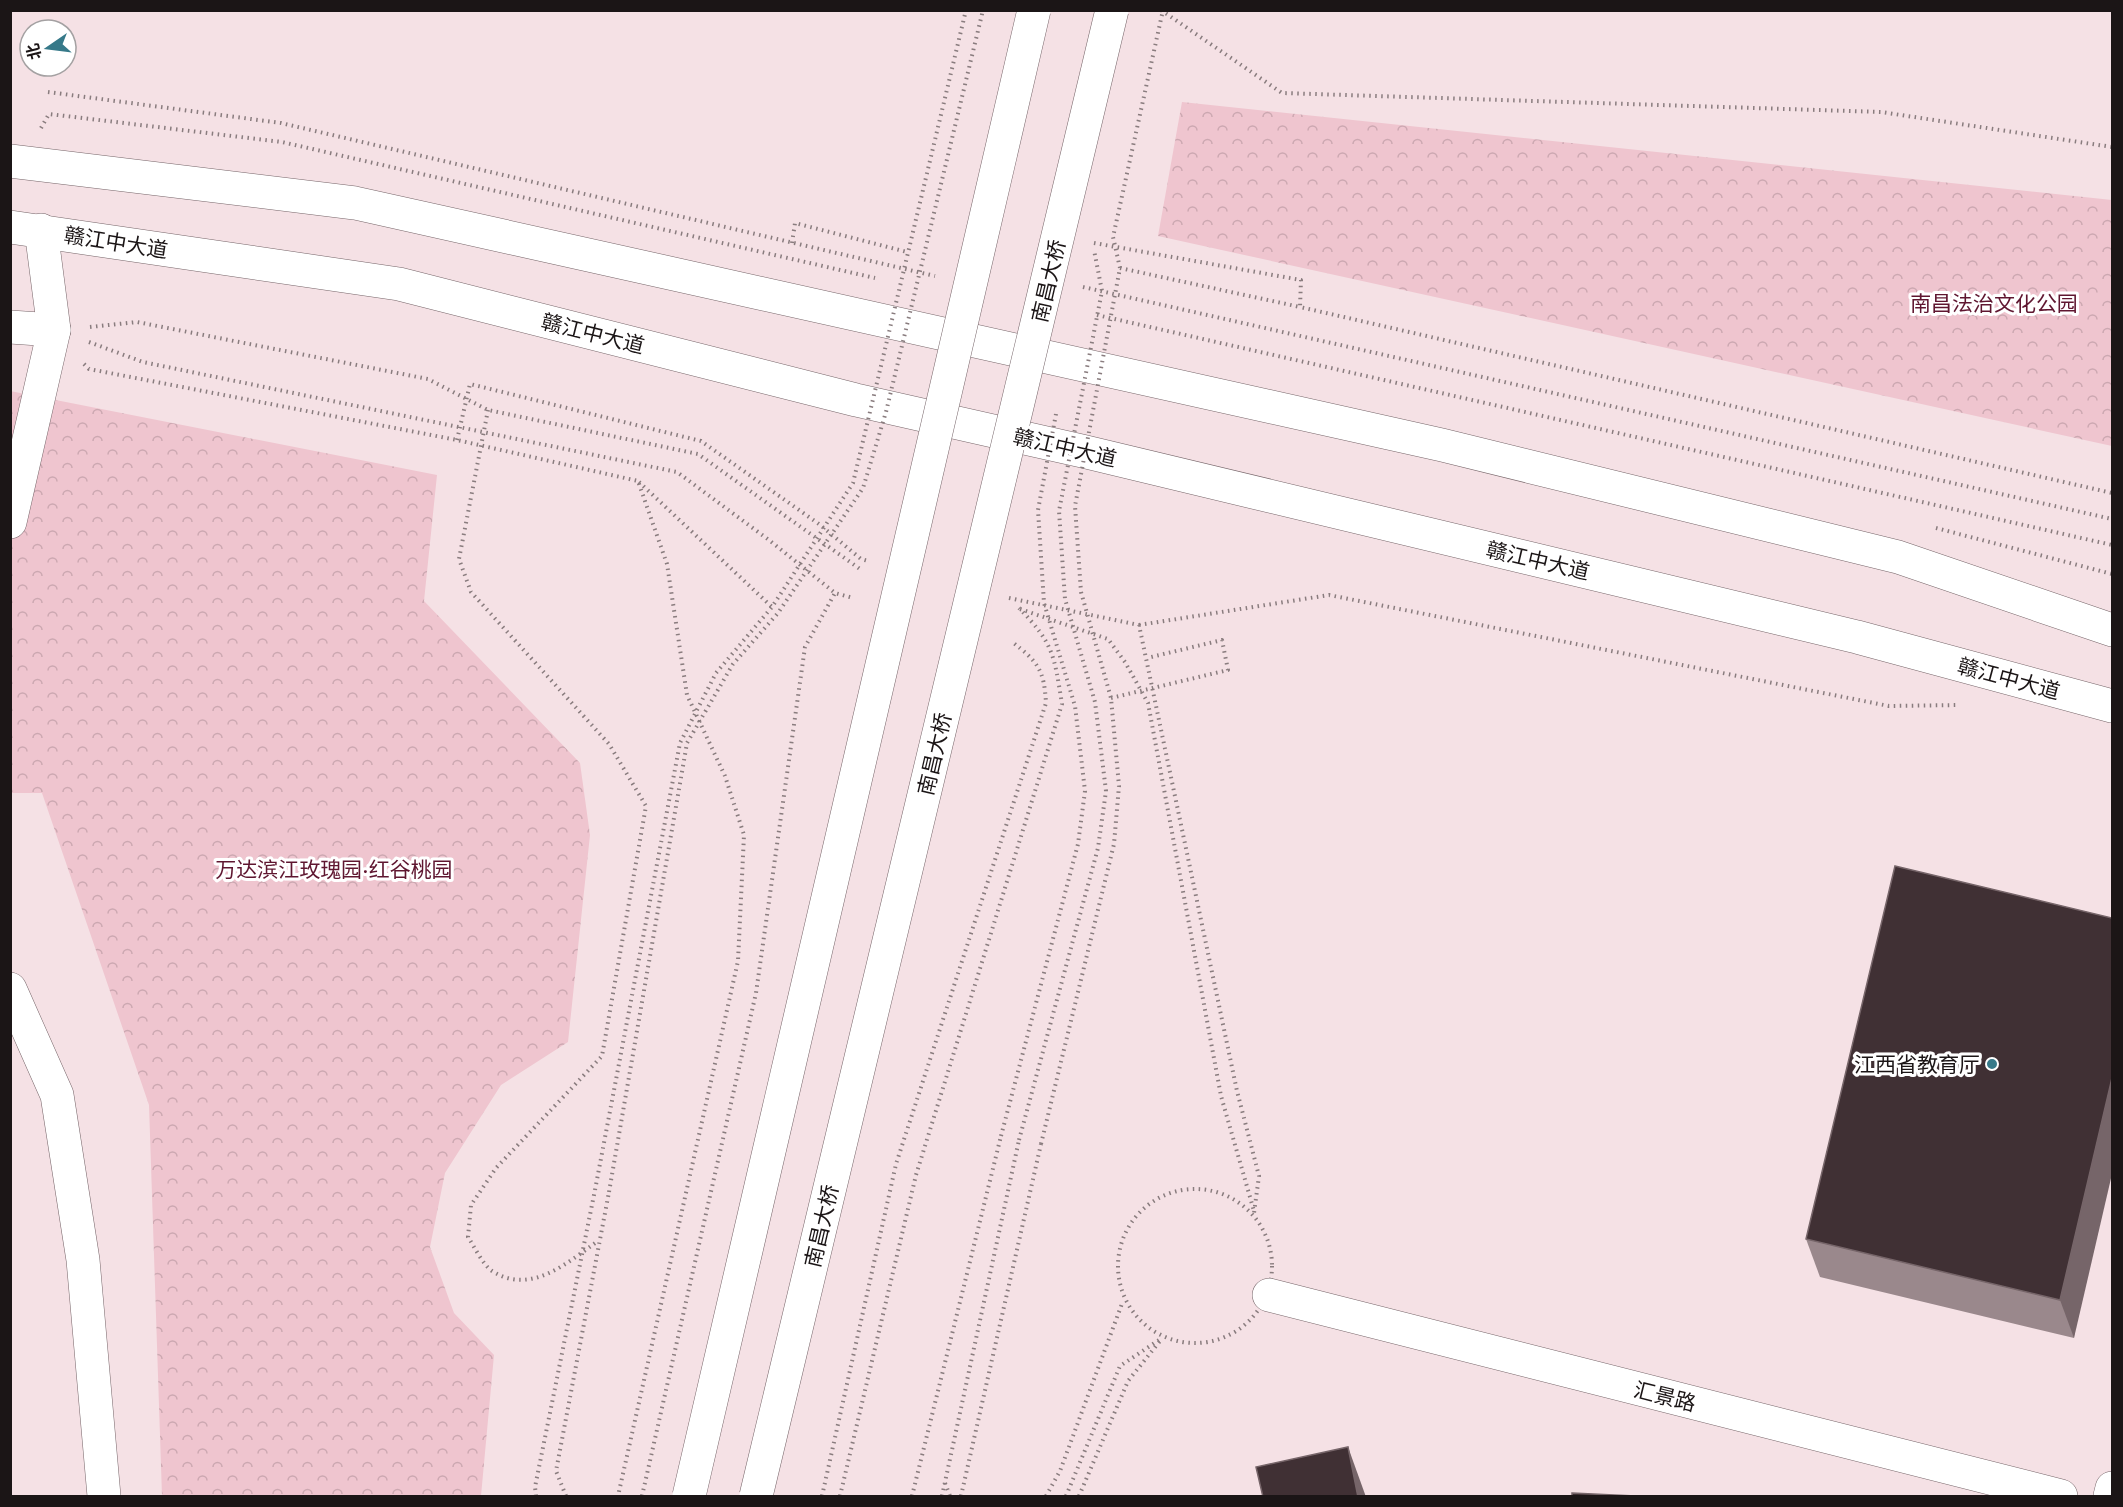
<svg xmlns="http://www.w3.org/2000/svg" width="2123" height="1507" font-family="'Golos Text','Noto Sans SC',sans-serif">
<defs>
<pattern id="park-crowns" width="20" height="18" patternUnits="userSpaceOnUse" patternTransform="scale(1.5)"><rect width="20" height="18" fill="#efc5cf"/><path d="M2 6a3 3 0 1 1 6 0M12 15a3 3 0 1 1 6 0" fill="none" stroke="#cca8b1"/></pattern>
</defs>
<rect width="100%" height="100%" fill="#f5e1e5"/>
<g fill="url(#park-crowns)">
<polygon points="1182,102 2112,200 2112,446 1158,236"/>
<polygon points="10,391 437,475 424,601 580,763 590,835 568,1042 501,1085 445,1173 430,1247 454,1313 494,1355 481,1496 162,1496 149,1105 42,793 11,793"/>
</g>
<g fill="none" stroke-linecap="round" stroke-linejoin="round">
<defs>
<g id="minor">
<polyline points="10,327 54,330"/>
<polyline points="10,522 54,330 41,230"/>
<polyline points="10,989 57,1095 83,1260 104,1496"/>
<polyline points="1269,1295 2061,1496"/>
<polyline points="2110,1496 2112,1488"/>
</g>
<g id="major">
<polyline points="10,161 355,203 1442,445 1898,557 2112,630"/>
<polyline points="10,227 399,284 856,400 1082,451 1857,637 2112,706"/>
</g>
</defs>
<use href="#minor" stroke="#766569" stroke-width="34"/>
<use href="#major" stroke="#766569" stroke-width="34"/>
<g stroke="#897c7e" stroke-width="4" stroke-dasharray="1.5 4.5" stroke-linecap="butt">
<polyline points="1161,10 1282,93 1881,112 2112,147"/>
<polyline points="48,92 281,123 935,276"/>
<polyline points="41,128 49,114 282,142 875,278"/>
<polyline points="792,243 795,223 907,252"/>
<polyline points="1094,243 1301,280 1300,307 2112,493"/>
<polyline points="1120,268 1300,307"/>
<polyline points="1083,287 2112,519"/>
<polyline points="1097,315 2112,545"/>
<polyline points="90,327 137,322 428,379 488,410 698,454 860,569"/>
<polyline points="89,342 143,362 677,472 769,540 835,593 853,598"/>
<polyline points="84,364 89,369 457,440 638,481 667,564 687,695 725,776 744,835 738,961 618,1496"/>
<path d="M488,410l-29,149 12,33 138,152 37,62 -44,250 -106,112 -25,37 -3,32c6,9 15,28 24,34 39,25 76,-9 106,-30"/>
<polyline points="457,440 470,384 701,441 819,524 861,559 868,561"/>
<polyline points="639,482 772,607"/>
<polyline points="1936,528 2112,574"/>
<polyline points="1009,598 1139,625 1237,1091 1259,1176 1254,1213"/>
<polyline points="1020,609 1108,639 1125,662 1148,703 1221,1096 1254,1211"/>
<polyline points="1139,625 1329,595 1889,706 1959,705"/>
<circle cx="1195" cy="1266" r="77"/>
<polyline points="945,1483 950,1496"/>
<polyline points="536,1496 535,1487 595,1190"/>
<polyline points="566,1496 556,1471 609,1192"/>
<polyline points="642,1496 756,993 805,647 835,593"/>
<path d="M822,1496l74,-332 150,-461c-2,-34 -8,-41 -35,-62"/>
<path d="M840,1496l76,-321 146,-471c-8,-49 -8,-60 -43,-96"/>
<polyline points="912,1496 1001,1136"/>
<polyline points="942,1496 1019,1140"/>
<polyline points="961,1496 1041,1144"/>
<polyline points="1046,1496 1060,1471 1123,1301"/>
<polyline points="1066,1496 1120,1366 1162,1338"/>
<polyline points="1079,1496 1128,1381 1160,1341"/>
</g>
<use href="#minor" stroke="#fff" stroke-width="33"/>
<use href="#major" stroke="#fff" stroke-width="33"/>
<defs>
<g id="highway-bridge">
<polyline points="689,1496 1034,10"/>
<polyline points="756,1496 1112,10"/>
</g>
</defs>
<use href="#highway-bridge" stroke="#766569" stroke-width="34" stroke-linecap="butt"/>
<g stroke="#897c7e" stroke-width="4" stroke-dasharray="1.5 4.5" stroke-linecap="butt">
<polyline points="1111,698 1228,670 1222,640 1147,658"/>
<polyline points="1001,1136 1078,844 1085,791 1075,706 1044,603 1038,510 1056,414"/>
<polyline points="1019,1140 1098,848 1106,791 1095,702 1065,599 1059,511 1102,291 1094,250"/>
<polyline points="1041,1144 1114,844 1119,786 1111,698 1081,592 1075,506 1120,268 1113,237 1163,10"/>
<polyline points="595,1190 680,743 716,673 772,607 853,483 966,10"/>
<polyline points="609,1192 687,743 733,664 778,613 863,488 886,412 983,10"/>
</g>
<use href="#highway-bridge" stroke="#fff" stroke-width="33"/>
</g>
<polygon fill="#9a888c" points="2112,918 2074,1338 1820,1277 1806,1239"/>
<g fill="#766569">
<polygon points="2112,1078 2112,1174 2074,1338 2060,1300"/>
<polygon points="1348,1447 1366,1497 1358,1497"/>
</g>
<g fill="#403034" stroke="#766569" stroke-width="1.5">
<polygon points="1895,866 2112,918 2112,1078 2060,1300 1806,1239"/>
<polygon points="1348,1447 1358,1497 1263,1497 1256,1467"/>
<polygon points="1572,1493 1635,1496 1635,1497 1572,1497"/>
</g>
<circle fill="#367989" stroke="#fff" stroke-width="2" cx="1992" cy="1064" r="6"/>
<g text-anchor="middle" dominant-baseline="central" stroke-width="6" stroke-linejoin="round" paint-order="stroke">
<g font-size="21" fill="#1b1516" stroke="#fff">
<text transform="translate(116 242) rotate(9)">赣江中大道</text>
<text transform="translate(1048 281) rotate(-77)">南昌大桥</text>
<text transform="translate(593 333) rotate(14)">赣江中大道</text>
<text transform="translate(1065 447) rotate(13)">赣江中大道</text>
<text transform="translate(1538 560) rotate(13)">赣江中大道</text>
<text transform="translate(2009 678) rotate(15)">赣江中大道</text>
<text transform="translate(934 754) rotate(-77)">南昌大桥</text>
<text transform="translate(821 1226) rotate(-77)">南昌大桥</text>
<text transform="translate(1665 1396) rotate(14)">汇景路</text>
</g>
<g font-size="21" fill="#5f1630" stroke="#fff">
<text x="1994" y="303">南昌法治文化公园</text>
<text x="334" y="869">万达滨江玫瑰园·红谷桃园</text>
</g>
<g font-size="21" fill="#1b1516" stroke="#fff" text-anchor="end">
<text x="1980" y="1064">江西省教育厅</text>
</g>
</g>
<rect width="2123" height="1507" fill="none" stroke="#1b1516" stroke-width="24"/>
<g transform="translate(48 48) rotate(256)"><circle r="28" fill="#ffffff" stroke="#a4a1a2" stroke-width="1.5"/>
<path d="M0-4.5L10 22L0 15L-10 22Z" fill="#367989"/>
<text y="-9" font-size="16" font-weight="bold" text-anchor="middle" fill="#1b1516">北</text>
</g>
</svg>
